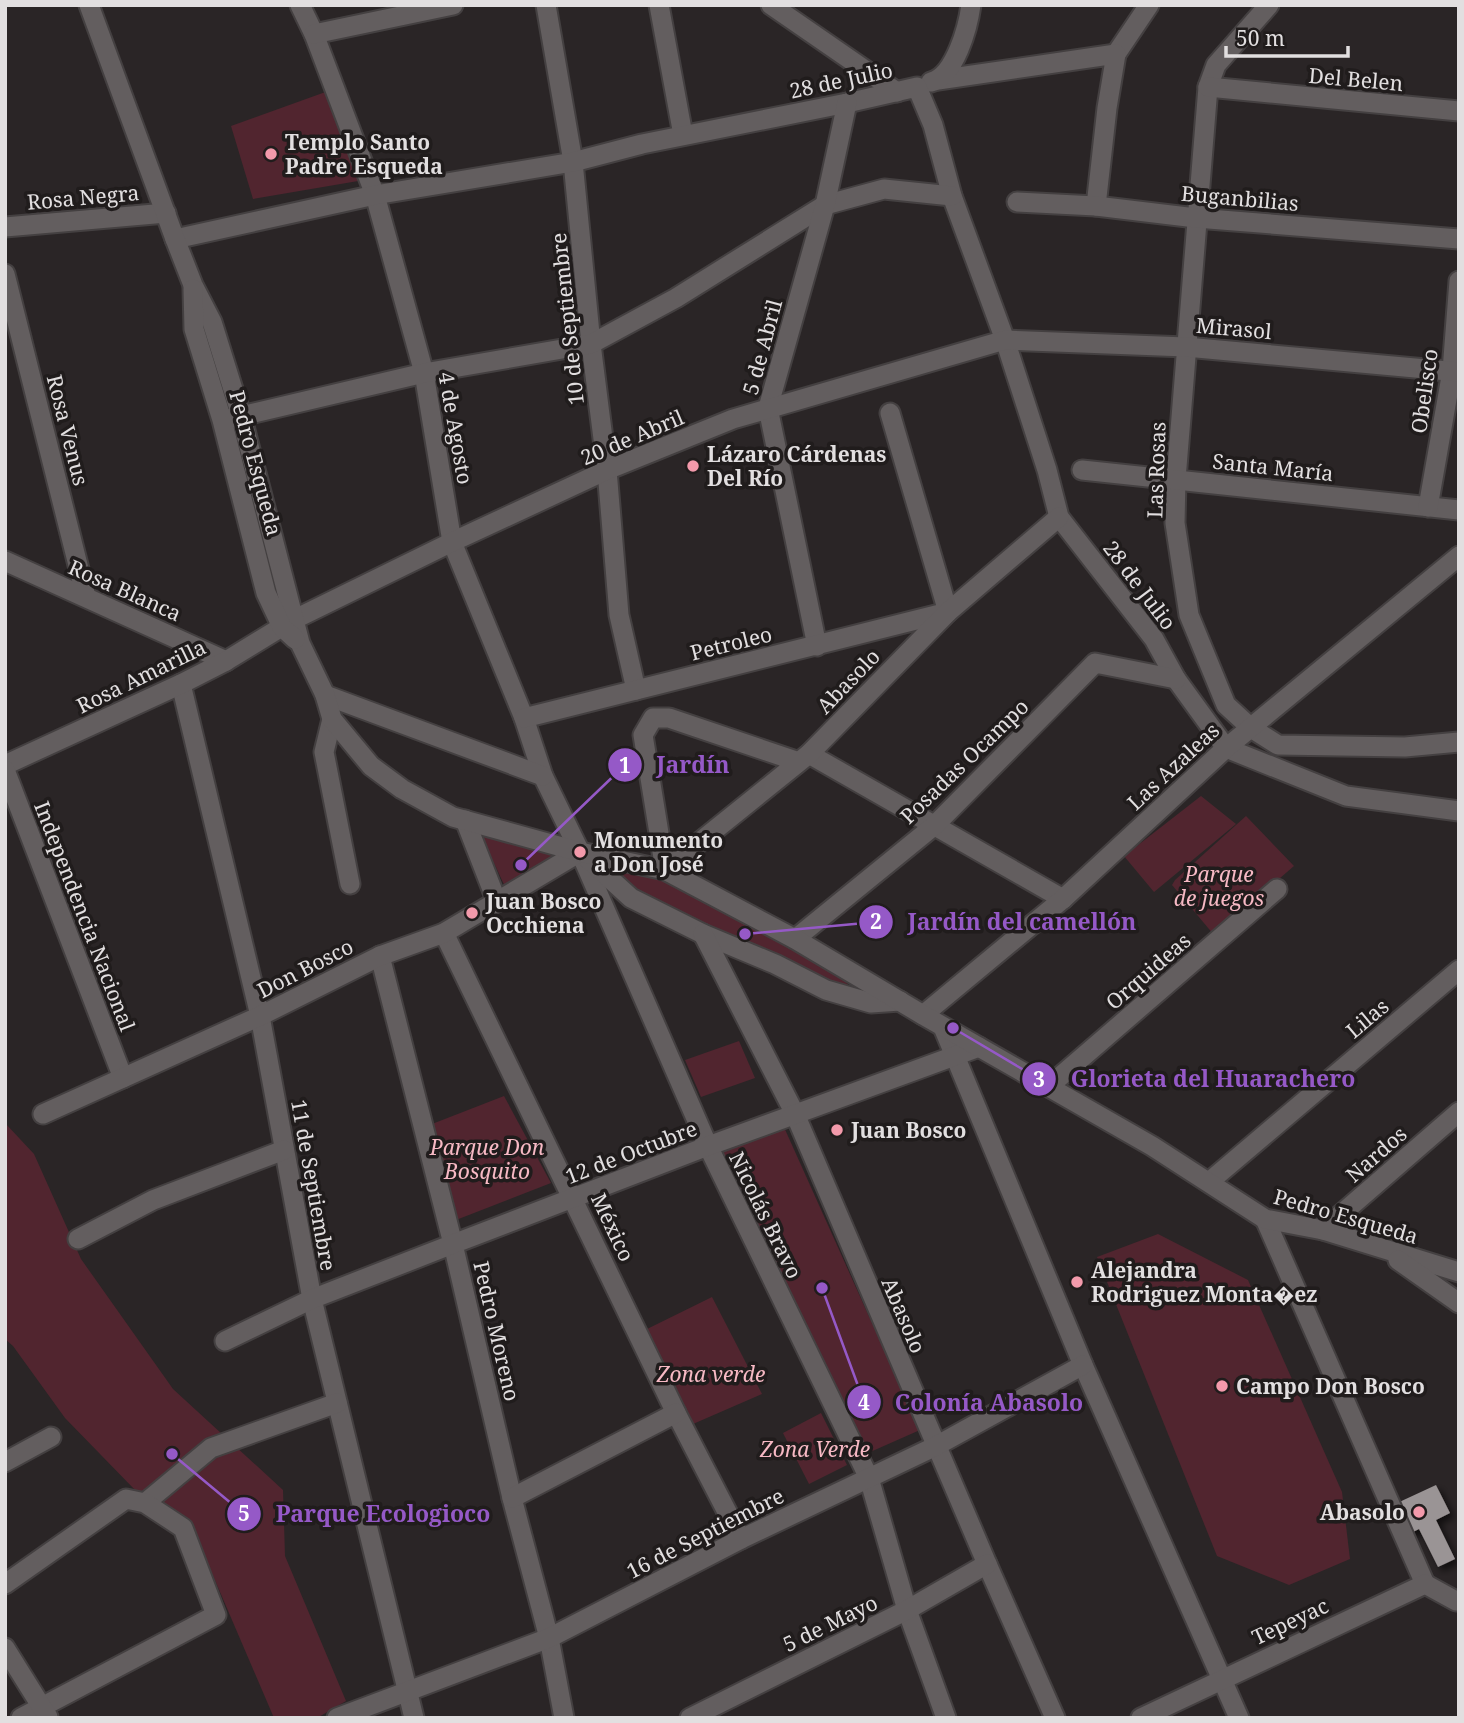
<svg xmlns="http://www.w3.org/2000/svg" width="1464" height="1723" font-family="'Noto Serif',serif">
<defs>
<filter id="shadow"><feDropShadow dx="4.5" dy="4.5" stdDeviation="3.5" flood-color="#0009"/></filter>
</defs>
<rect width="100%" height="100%" fill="#2a2526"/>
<g fill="#51252f">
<polygon points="331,90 364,180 253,199 231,126"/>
<polygon points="1201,796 1236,824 1154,892 1124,856"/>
<polygon points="1246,816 1294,866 1214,935 1172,885 1175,880"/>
<polygon points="479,831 563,855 507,891"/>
<polygon points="602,863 670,878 838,973 856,994 634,894"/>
<polygon points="739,1041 755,1078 701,1097 685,1060"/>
<polygon points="504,1096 551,1183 456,1220 432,1124"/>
<polygon points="5,1123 34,1154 81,1259 173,1389 283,1490 285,1556 346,1701 317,1718 274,1718 193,1529 136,1491 65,1418 13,1346 5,1339"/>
<polygon points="783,1125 920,1430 868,1453 719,1147"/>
<polygon points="1158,1234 1248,1280 1342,1492 1350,1559 1289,1585 1217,1556 1097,1257"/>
<polygon points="712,1297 762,1394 693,1424 647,1329"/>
<polygon points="821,1413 847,1465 809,1484 783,1433"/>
</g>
<polygon fill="#9a9495" filter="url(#shadow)" points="1436,1485 1450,1513 1436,1520 1455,1559 1438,1567 1419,1529 1409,1534 1395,1504"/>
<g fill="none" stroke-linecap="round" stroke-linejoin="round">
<defs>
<g id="minor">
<polyline points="300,5 314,34 375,195 424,373 452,542 524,718 543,776 580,852 708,1146 869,1478 907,1610 946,1718"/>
<polyline points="546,5 573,162 591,344 607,470 619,615 636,690"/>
<polyline points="659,5 683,135"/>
<polyline points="771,5 897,92"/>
<polyline points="1269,5 1216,65 1208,87 1176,479 1175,523 1189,615 1226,705 1251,728 1278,745 1405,747 1459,742"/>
<polyline points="314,34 453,5"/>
<polyline points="1116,54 1149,5"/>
<polyline points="938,80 1116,54 1107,108 1096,206"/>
<path d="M931,82c24,-6 37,-55 40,-77"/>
<polyline points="1208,87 1459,111"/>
<polyline points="1017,202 1096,206 1196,218 1459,239"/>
<polyline points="5,227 166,213"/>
<polyline points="175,239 375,195 573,162 642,144 847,103 917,87 933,125 952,196 1005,340 1047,470 1059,517 1154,639 1176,679 1226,748 1346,796 1459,811"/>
<polyline points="5,274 86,597"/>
<polyline points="224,420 424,373 591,344 676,298 825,205 884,189 952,196"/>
<polyline points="1082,470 1459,510"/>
<polyline points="1428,507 1452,371 1459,281"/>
<polyline points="5,561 226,661"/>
<polyline points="817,646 768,408 825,205 847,103"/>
<polyline points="181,684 260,1016 312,1299 414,1718"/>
<polyline points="325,695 543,776"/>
<polyline points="524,718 948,612 890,413"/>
<polyline points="332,719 324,752 350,884"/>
<polyline points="809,754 1063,899"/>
<polyline points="799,762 669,718 653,718 643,735 665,870 809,754 948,612 1059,517"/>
<polyline points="5,765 181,684 226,661 293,620 452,542 607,470 733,419 1005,340 1186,347 1459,372"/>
<polyline points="5,770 123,1078"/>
<polyline points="465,820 497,902"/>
<polyline points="586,857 631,898 703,934 775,964 826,990 871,1003 900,1001"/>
<polyline points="444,933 676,1413 741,1539"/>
<polyline points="703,934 795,1114 987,1564 1055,1718"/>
<polyline points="795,939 935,825 1095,663 1176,679"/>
<polyline points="380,956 453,1244 512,1498 549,1638 564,1718"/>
<polyline points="923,1015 1063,899 1226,748 1459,556"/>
<polyline points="943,1027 1083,1365 1239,1718"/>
<polyline points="1048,1087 1277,889"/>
<polyline points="43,1114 260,1016 380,956 444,933 580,852"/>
<polyline points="1209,1182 1459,970"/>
<polyline points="1265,1219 1425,1584"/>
<polyline points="1323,1230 1459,1112"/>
<polyline points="78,1239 153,1200 284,1150"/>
<polyline points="225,1341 312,1299 453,1244 708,1146 979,1047"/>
<polyline points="5,1462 51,1437"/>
<polyline points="512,1498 676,1413"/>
<polyline points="145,1503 211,1448 337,1403"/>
<polyline points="5,1584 126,1499 145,1503 183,1528 216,1615 21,1718"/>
<polyline points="5,1648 48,1717"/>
<polyline points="337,1718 549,1638 741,1539 936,1446 1083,1365"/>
<polyline points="690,1718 907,1610 987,1564"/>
<polyline points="1141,1718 1425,1584 1456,1601 1459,1600"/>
</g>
<g id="tertiary">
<polyline points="89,5 175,239 193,285 212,322 241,415 300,643 325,695 332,719 371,766 402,789 453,817 580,852 665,870 795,939 923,1015 1152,1146 1265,1219 1323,1230 1459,1272"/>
<polyline points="193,289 194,329 222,420 266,593 282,627 295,639"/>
<polyline points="1398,1260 1459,1303"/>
</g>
</defs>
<use href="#minor" stroke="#444041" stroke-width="23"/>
<use href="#tertiary" stroke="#444041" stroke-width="23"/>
<use href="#minor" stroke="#635e5f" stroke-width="19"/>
<use href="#tertiary" stroke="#635e5f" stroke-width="19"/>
</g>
<g fill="#f39aab" stroke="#201c1c" stroke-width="2.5">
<circle cx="271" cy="154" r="7"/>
<circle cx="693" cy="466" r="7"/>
<circle cx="580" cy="852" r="7"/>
<circle cx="472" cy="913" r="7"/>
<circle cx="837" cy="1130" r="7"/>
<circle cx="1077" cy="1282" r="7"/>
<circle cx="1222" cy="1386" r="7"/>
<circle cx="1419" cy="1512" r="7"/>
</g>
<g text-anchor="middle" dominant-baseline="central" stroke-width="7" stroke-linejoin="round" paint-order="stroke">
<g font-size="21" fill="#e2dfe0" stroke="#201c1c">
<text transform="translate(1356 79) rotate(5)">Del Belen</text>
<text transform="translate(841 80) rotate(-12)">28 de Julio</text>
<text transform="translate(83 197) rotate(-5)">Rosa Negra</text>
<text transform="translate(1240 198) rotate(5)">Buganbilias</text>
<text transform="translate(567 319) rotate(-96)">10 de Septiembre</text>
<text transform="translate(1234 328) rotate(5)">Mirasol</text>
<text transform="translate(762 347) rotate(-75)">5 de Abril</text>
<text transform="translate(1424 391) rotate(-82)">Obelisco</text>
<text transform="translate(456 428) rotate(80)">4 de Agosto</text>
<text transform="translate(68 430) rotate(76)">Rosa Venus</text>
<text transform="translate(632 437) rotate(-23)">20 de Abril</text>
<text transform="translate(256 463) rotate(75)">Pedro Esqueda</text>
<text transform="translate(1273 467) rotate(6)">Santa María</text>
<text transform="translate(1156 470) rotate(-88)">Las Rosas</text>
<text transform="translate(1140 585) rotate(53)">28 de Julio</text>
<text transform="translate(125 590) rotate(24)">Rosa Blanca</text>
<text transform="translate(731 643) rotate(-14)">Petroleo</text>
<text transform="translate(141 676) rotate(-26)">Rosa Amarilla</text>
<text transform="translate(848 681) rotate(-46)">Abasolo</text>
<text transform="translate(964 761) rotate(-44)">Posadas Ocampo</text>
<text transform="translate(1173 766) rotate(-43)">Las Azaleas</text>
<text transform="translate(85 916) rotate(69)">Independencia Nacional</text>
<text transform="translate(305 968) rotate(-27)">Don Bosco</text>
<text transform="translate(1148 971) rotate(-41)">Orquideas</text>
<text transform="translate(1367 1018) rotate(-40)">Lilas</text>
<text transform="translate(631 1152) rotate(-21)">12 de Octubre</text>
<text transform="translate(1376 1154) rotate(-41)">Nardos</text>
<text transform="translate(314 1185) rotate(80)">11 de Septiembre</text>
<text transform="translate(766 1215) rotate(64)">Nicolás Bravo</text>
<text transform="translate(1346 1216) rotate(16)">Pedro Esqueda</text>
<text transform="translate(613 1227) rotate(65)">México</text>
<text transform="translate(904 1315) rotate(67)">Abasolo</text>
<text transform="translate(497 1331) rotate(77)">Pedro Moreno</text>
<text transform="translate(705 1533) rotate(-27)">16 de Septiembre</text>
<text transform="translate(1290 1621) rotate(-25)">Tepeyac</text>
<text transform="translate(830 1623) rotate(-26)">5 de Mayo</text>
</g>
<g font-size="21" font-weight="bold" fill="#e2dfe0" stroke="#201c1c" text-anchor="start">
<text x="285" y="142">Templo Santo<tspan x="285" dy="24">Padre Esqueda</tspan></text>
<text x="707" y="454">Lázaro Cárdenas<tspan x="707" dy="24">Del Río</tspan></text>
<text x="594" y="840">Monumento<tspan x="594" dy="24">a Don José</tspan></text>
<text x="486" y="901">Juan Bosco<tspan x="486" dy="24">Occhiena</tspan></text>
<text x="851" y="1130">Juan Bosco</text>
<text x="1091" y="1270">Alejandra<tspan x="1091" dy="24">Rodriguez Monta�ez</tspan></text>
<text x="1236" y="1386">Campo Don Bosco</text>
<text x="1405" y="1512" text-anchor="end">Abasolo</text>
</g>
<g font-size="21" font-style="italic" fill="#f7b9c4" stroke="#201c1c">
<text x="1219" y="874">Parque<tspan x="1219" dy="24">de juegos</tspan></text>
<text x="487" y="1147">Parque Don<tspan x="487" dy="24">Bosquito</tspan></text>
<text x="711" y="1374">Zona verde</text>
<text x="815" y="1449">Zona Verde</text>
</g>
</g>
<path fill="none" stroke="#9559c7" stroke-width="2.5" d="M521 865L625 765M745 934L876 922M953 1028L1039 1079M822 1288L864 1402M172 1454L244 1514"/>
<g fill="#9559c7" stroke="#201c1c" stroke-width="2.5">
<circle cx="521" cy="865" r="7"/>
<circle cx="745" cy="934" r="7"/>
<circle cx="953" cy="1028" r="7"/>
<circle cx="822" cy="1288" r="7"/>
<circle cx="172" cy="1454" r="7"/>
<circle cx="625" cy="765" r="18"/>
<circle cx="876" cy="922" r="18"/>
<circle cx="1039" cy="1079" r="18"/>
<circle cx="864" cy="1402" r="18"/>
<circle cx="244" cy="1514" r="18"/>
</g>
<g font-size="21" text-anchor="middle" font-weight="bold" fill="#fff">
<text x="625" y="773">1</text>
<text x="876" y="929">2</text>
<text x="1039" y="1087">3</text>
<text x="864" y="1410">4</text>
<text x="244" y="1521">5</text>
</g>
<g font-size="23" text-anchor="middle" font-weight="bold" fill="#9559c7" stroke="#201c1c" stroke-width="7" stroke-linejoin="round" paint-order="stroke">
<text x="693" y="773">Jardín</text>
<text x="1022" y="930">Jardín del camellón</text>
<text x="1213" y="1087">Glorieta del Huarachero</text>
<text x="989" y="1411">Colonía Abasolo</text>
<text x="383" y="1522">Parque Ecologioco</text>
</g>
<rect width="1464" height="1723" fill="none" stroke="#e2dfe0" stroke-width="14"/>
<path d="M1226 46v10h122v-10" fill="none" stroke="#e2dfe0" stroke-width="3.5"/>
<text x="1236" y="46" font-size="21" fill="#e2dfe0" stroke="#201c1c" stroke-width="5" paint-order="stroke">50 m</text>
</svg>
